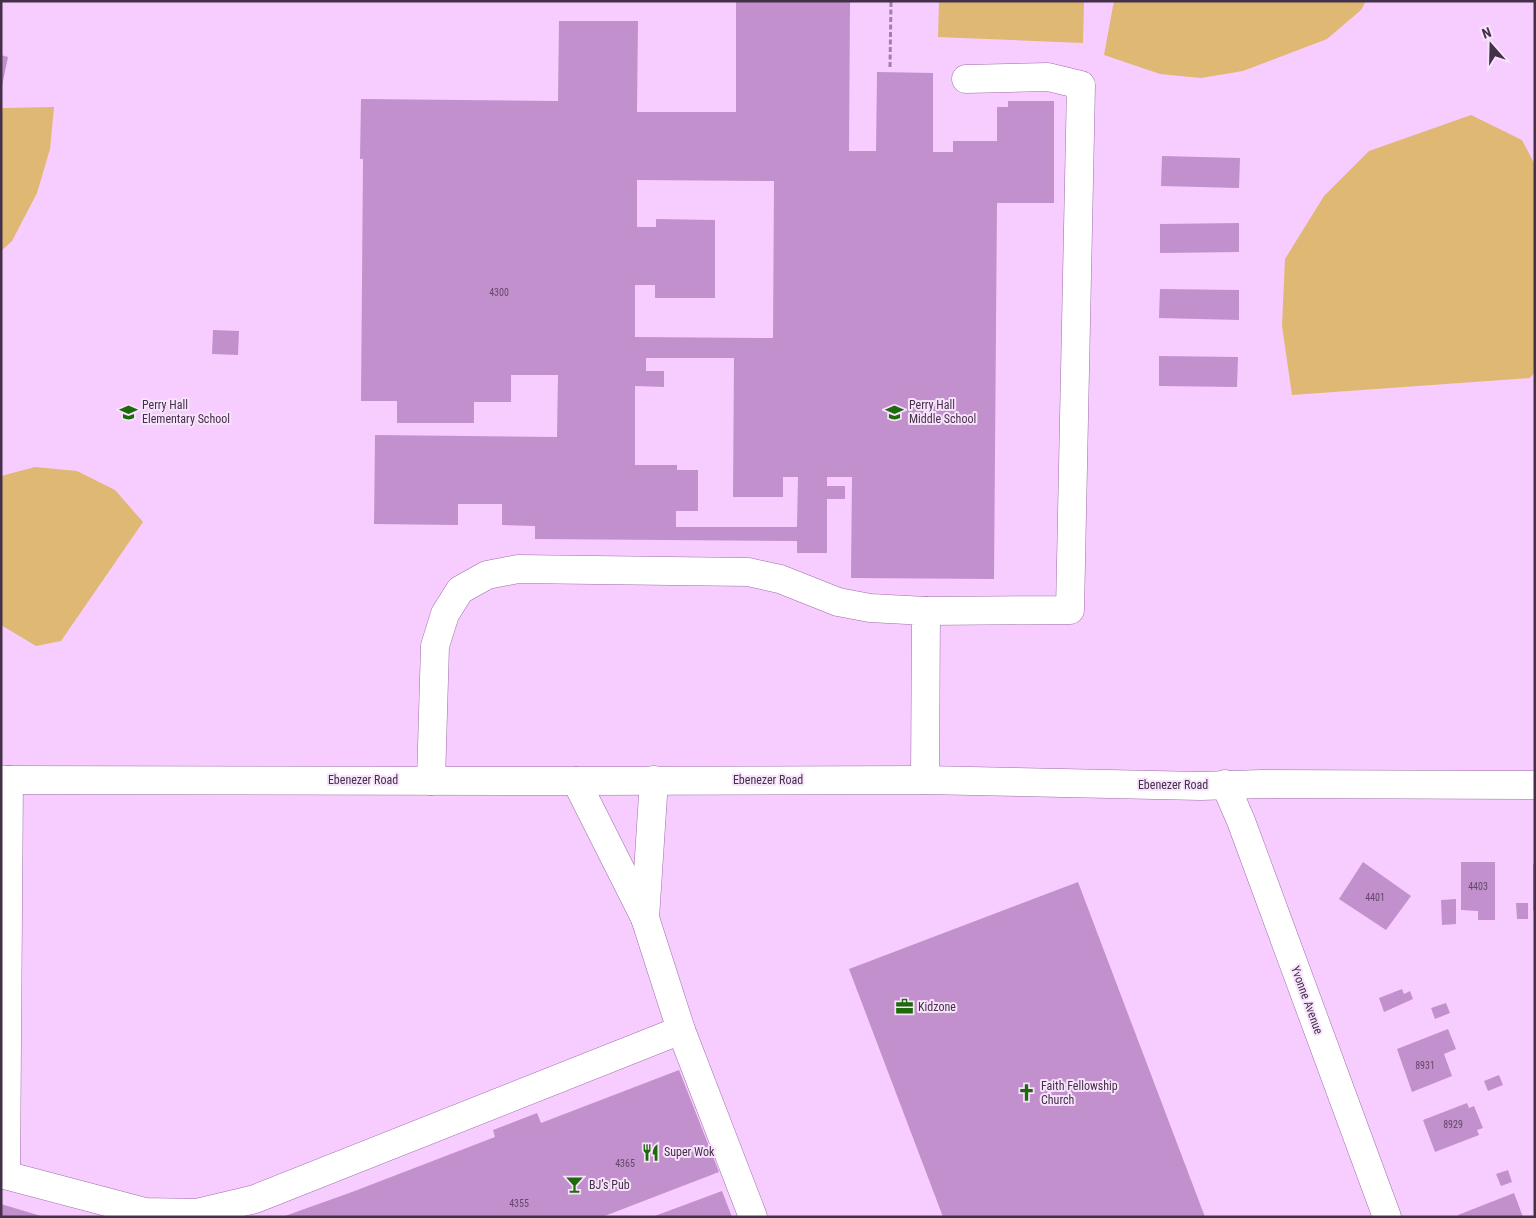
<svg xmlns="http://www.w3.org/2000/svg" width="1536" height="1218" font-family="'Roboto Condensed',sans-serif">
<rect width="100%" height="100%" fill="#f7cdff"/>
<g fill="#dfb874">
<polygon points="939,1 1084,1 1083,43 938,37"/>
<polygon points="1114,1 1366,1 1361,10 1327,39 1243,71 1201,78 1160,74 1104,55"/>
<polygon points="54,107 50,149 37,193 12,241 1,251 1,108"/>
<polygon points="1471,115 1522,140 1535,165 1535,372 1530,378 1292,395 1282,326 1285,259 1324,196 1369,151"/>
<polygon points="35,467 77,471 115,490 143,522 61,641 36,646 1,625 1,476"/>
</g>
<g fill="#c290cc" fill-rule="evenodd">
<path d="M736,1h114l-1,150h27l1,-79 56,1v79h20v-11h44v-34h11v-6h46v102h-57l-3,376 -143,-1 1,-101h-25v9h18v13h-18v54h-30v-12l-262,-2v-13l-33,-1v-21h-44v21l-84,-1 1,-89 182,2 1,-62h-47v27h-37v21h-77v-22h-36l2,-242h-3l1,-60 197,2 1,-80h79l-1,91h99zM637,180l137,1 -1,157 -138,-1v-52h20v13h60v-78l-59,-1v8h-19zM646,358h88l-1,139h50v-20h15l-1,50h-121v-16h22v-41h-21v-5h-42v-79l29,1v-16h-18z"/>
<polygon points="1,55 8,57 2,86 1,86"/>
<polygon points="1162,156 1240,158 1239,188 1161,186"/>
<polygon points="1239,223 1239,252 1160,253 1160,224"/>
<polygon points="1160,289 1239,290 1239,320 1159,318"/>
<polygon points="213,330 239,331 238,355 212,354"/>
<polygon points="1159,356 1238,357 1237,387 1159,386"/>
<polygon points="1363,862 1411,896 1386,930 1339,899"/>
<polygon points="1461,862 1495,862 1495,920 1478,920 1478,911 1461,910"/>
<rect x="1533" y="864" width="2" height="47"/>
<polygon points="1078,882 1205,1217 943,1217 849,969"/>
<polygon points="1456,899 1456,924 1442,925 1441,900"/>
<polygon points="1516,903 1528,903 1528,919 1517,919"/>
<polygon points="1402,989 1404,994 1410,991 1413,999 1384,1012 1379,998"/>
<polygon points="1446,1003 1450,1013 1435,1019 1431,1008"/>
<polygon points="1448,1029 1456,1049 1444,1054 1452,1076 1412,1092 1397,1049"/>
<polygon points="679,1070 719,1172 602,1217 282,1217 352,1192 495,1137 493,1130 537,1113 541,1123"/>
<polygon points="1499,1075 1503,1085 1488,1091 1484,1081"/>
<polygon points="1467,1103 1469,1108 1474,1106 1483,1128 1477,1130 1479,1135 1435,1152 1423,1120"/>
<polygon points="1508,1170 1512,1182 1501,1186 1496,1174"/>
<polygon points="722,1191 732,1217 652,1217"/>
<polygon points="1514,1193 1523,1217 1459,1217 1458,1215"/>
<polygon points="1,1204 41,1216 41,1217 1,1217"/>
</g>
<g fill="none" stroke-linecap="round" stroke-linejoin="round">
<defs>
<g id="minor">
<polyline points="926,611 1070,610 1081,85 1048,77 966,79"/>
<polyline points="1,780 576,781 925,780 1201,786 1262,784 1535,785"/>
<polyline points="431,781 435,646 445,614 460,590 487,575 518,569 748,572 780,579 838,602 870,608 926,611 925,780"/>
<polyline points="1225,784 1241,821 1387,1217"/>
<polyline points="645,918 654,780"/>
<polyline points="681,1030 753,1217"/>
<polyline points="1,1174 145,1212 196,1213 255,1199 681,1030 645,918 576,781"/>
<polyline points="6,1175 9,780"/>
</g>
</defs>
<use href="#minor" stroke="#9e6da7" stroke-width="29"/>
<polyline stroke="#a181a7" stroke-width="3" stroke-dasharray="5 2.5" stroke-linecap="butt" points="890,67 891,1"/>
<use href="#minor" stroke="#fff" stroke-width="28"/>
</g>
<defs>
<symbol id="school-bare" viewBox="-9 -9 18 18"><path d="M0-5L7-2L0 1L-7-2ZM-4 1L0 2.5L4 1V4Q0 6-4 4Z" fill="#1d6a0c" stroke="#f8e3fc" stroke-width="2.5" paint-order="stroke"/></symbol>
<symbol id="office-bare" viewBox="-9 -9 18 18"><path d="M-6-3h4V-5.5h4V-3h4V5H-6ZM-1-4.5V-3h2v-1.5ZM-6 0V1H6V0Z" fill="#1d6a0c" stroke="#f8e3fc" stroke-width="2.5" paint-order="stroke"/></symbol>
<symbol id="church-bare" viewBox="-9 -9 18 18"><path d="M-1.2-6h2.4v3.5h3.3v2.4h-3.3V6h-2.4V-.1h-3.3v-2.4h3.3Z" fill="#1d6a0c" stroke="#f8e3fc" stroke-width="2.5" paint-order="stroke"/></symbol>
<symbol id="restaurant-bare" viewBox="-9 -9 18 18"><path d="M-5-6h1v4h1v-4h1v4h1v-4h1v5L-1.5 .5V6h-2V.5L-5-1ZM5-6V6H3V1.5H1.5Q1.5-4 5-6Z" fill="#1d6a0c" stroke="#f8e3fc" stroke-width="2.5" paint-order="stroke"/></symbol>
<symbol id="bar-bare" viewBox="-9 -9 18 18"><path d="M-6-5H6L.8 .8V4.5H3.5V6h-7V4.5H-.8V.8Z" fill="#1d6a0c" stroke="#f8e3fc" stroke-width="2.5" paint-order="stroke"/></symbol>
</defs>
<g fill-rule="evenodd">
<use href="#school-bare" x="116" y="400" width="25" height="25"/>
<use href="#school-bare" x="882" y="400" width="25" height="25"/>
<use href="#office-bare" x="892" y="994" width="25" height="25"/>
<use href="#church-bare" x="1014" y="1080" width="25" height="25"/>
<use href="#restaurant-bare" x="638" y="1140" width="25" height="25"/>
<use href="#bar-bare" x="562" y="1172" width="25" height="25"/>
</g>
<g text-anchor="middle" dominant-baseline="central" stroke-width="4" stroke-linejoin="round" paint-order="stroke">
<g font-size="10" fill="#64486a">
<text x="499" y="292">4300</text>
<text x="1478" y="886">4403</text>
<text x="1375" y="897">4401</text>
<text x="1425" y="1065">8931</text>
<text x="1453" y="1124">8929</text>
<text x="625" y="1163">4365</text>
<text x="519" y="1203">4355</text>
</g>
<g font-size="12" fill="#453049" stroke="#f8e3fc" text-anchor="start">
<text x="142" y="405">Perry Hall<tspan x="142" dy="14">Elementary School</tspan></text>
<text x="909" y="405">Perry Hall<tspan x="909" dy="14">Middle School</tspan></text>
<text x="918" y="1007">Kidzone</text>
<text x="1041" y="1086">Faith Fellowship<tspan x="1041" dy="14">Church</tspan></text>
<text x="664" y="1152">Super Wok</text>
<text x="589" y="1185">BJ’s Pub</text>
</g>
<g font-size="12" fill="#453049" stroke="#f8e3fc">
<text x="363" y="780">Ebenezer Road</text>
<text x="768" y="780">Ebenezer Road</text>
<text x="1173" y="785">Ebenezer Road</text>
<text transform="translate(1307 1000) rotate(70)">Yvonne Avenue</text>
</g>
</g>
<rect width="1536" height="1218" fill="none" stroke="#453049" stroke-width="5"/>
<g transform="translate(1491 45) rotate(340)" stroke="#f8e3fc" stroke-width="4" paint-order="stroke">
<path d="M0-4L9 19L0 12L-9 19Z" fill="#453049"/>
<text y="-8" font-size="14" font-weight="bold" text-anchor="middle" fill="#453049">N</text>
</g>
</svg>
